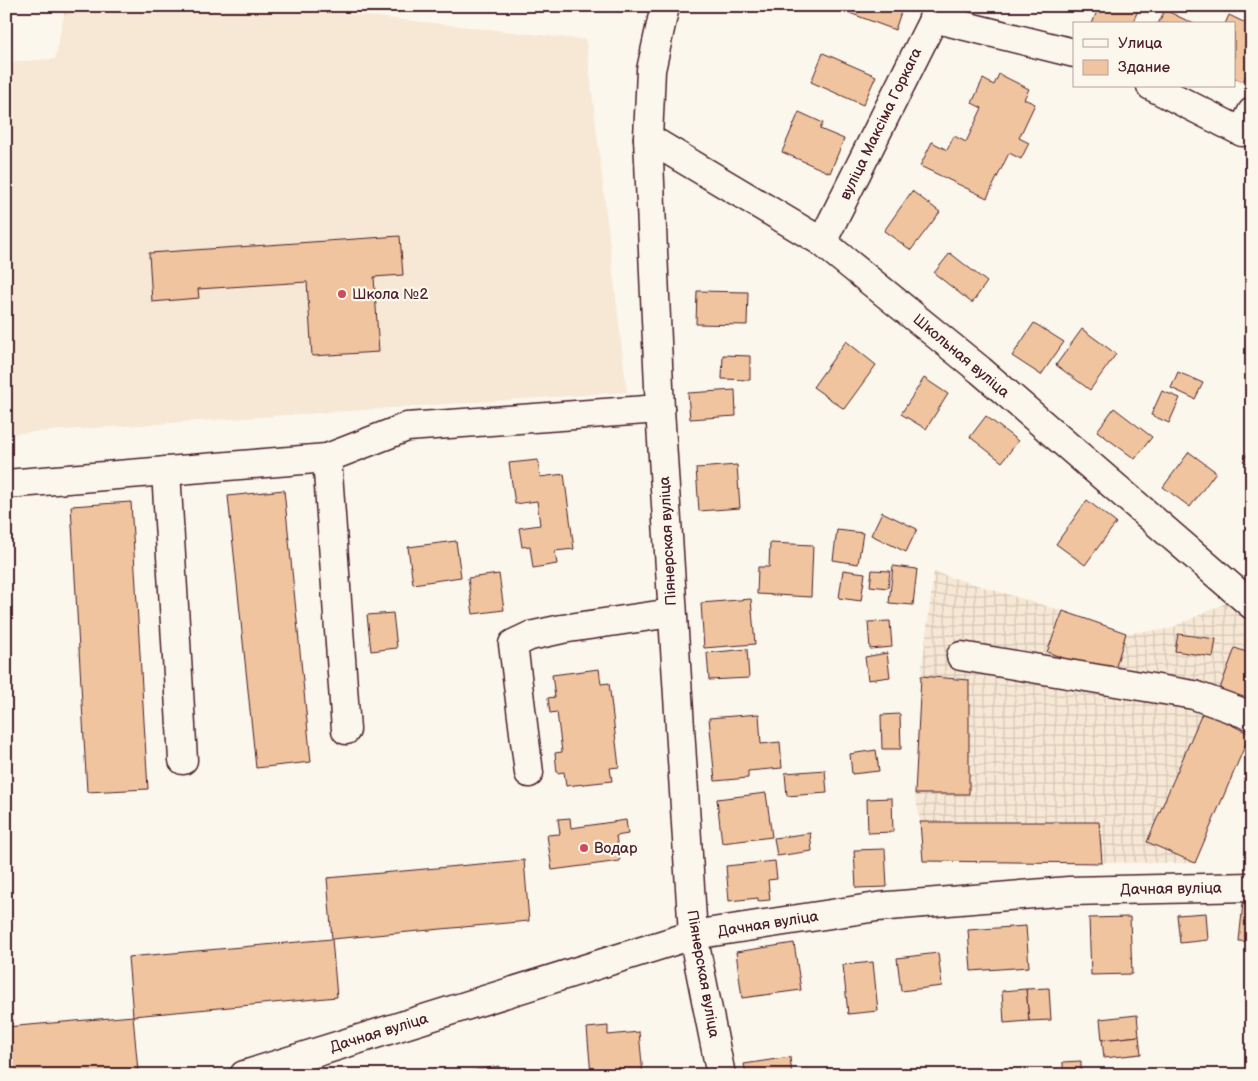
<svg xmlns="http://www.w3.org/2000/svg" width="1258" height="1081" font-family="'Balsamiq Sans',sans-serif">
<defs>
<pattern id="industrial-grid" width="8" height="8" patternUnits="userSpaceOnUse" patternTransform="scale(1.25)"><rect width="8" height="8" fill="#f7e8d5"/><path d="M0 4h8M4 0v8" fill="none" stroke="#d5c7b7"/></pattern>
</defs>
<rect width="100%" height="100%" fill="#fbf7ec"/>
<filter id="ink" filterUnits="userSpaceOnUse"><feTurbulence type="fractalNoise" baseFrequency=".02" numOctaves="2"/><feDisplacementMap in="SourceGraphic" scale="10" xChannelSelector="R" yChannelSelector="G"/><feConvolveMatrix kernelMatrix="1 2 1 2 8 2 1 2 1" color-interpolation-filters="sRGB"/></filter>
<g filter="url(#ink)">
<polygon fill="#f7e8d5" points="216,6 322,6 322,11 586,40 627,392 6,434 6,62 55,59 64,15"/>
<g fill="url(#industrial-grid)">
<polygon points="64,6 216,6 64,15"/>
<polygon points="934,572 1063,611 1126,633 1169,629 1228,602 1252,626 1250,734 1195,863 923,861 920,822 915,794 921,676"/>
</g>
<g fill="#efc49e" stroke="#4a1f2b">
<polygon points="849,6 903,6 895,30 847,12"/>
<polygon points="1099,6 1140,6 1132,24 1092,24"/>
<polygon points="1165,10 1194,24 1158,24"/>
<polygon points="1229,15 1252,26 1252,64 1243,82 1234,78 1234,24 1225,24"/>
<polygon points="823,53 876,76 863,105 811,82"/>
<polygon points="999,74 1029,89 1024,99 1035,104 1019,138 1029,143 1021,159 1009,153 987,198 920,166 932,142 947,150 954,136 966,142 982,108 972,103 983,79 994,85"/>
<polygon points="799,112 823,123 820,129 844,139 830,173 782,152"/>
<polygon points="912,191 940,212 911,250 884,231"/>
<polygon points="400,236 403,275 374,277 379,352 312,356 307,282 198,289 199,298 152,302 149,253"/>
<polygon points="950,253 987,282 972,303 934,273"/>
<polygon points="697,291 748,292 747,325 696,324"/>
<polygon points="1034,323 1064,342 1041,375 1012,356"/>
<polygon points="1082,329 1116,354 1090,390 1056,365"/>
<polygon points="846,341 876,365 844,409 813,387"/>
<polygon points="723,355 750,356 750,380 722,379"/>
<polygon points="1178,372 1203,383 1195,399 1171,388"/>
<polygon points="924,378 948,394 926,429 901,414"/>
<polygon points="735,390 736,416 690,419 688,393"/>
<polygon points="1162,391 1180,398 1169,423 1151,415"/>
<polygon points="1114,408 1152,437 1135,459 1097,431"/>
<polygon points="986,416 1018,441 1002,462 970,437"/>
<polygon points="1252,446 1252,466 1243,461"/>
<polygon points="1189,452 1216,472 1190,507 1163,487"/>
<polygon points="538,460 540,477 564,474 574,549 555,551 557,564 533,568 530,546 522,547 519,528 540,525 537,501 515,504 509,463"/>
<polygon points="737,465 740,508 699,511 696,468"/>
<polygon points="284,490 311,762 256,768 228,496"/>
<polygon points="1087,500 1116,523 1085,565 1056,544"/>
<polygon points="131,502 148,789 87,792 71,506"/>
<polygon points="882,512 917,529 906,552 871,535"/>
<polygon points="837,530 863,533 858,564 833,560"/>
<polygon points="456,541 461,577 413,584 408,547"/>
<polygon points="770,543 813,545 811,597 757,594 758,567 769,567"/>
<polygon points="893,566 917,569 913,605 889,603"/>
<polygon points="843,570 865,573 861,601 839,598"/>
<polygon points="872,570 890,571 888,588 870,586"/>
<polygon points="499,574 504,610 473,614 468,578"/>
<polygon points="751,599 755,644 704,648 701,603"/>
<polygon points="1063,611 1126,633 1113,676 1047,652"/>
<polygon points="393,613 397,648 371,651 367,615"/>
<polygon points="890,621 892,647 870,649 868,622"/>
<polygon points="1178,634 1216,639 1213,657 1175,651"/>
<polygon points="1235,648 1252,654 1252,707 1218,694"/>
<polygon points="747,649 749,678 709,680 707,653"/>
<polygon points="887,653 890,677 868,680 865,657"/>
<polygon points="599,669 601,684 609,683 619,767 610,768 612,781 566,786 564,772 557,773 555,753 562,752 557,712 550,713 548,698 555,697 552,675"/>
<polygon points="921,676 969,680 969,794 915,794"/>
<polygon points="1203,711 1250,734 1195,863 1147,842"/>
<polygon points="759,714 761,744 780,742 782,768 748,771 748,778 715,781 709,718"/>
<polygon points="900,714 901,749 882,749 881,715"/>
<polygon points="876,750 879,771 852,774 850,754"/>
<polygon points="825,770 827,793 787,796 785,773"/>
<polygon points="766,793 772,837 722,843 717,799"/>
<polygon points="892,798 893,832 868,833 867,799"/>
<polygon points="570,818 571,828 626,820 628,834 616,836 620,861 552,870 547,835 560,834 558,819"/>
<polygon points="920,822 1099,822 1102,863 923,861"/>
<polygon points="810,833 812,851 777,856 774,838"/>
<polygon points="885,849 887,887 856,888 854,850"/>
<polygon points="524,860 529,921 332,939 327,878"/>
<polygon points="775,861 777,879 768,880 770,900 758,901 758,898 729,901 726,866"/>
<polygon points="1243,903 1252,904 1252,942 1239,941"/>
<polygon points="1206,913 1208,940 1180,943 1177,915"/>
<polygon points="1130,917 1132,974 1091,975 1089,918"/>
<polygon points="1026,926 1029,967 971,971 968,930"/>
<polygon points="332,939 337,997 133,1016 128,957"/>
<polygon points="794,943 801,990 742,998 736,952"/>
<polygon points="938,953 942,986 901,991 897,958"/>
<polygon points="873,962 878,1011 848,1014 843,965"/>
<polygon points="1049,988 1051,1020 1029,1021 1026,989"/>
<polygon points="1026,989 1029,1021 1004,1023 1002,991"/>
<polygon points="1137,1015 1139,1036 1102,1040 1100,1019"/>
<polygon points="133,1016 138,1071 91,1075 6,1075 6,1027"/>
<polygon points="608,1026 608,1035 639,1032 643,1075 591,1075 587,1028"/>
<polygon points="1139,1036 1141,1054 1104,1058 1102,1040"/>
<polygon points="790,1057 792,1075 746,1075 744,1064"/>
<polygon points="1081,1061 1081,1075 1063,1075 1063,1062"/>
<polygon points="499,1066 500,1075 461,1075 461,1073"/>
</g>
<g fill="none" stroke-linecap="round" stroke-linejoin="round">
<defs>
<g id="minor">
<polyline points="665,6 651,70 648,138 660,409 693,935 721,1075"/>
<polyline points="933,18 1074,53"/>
<polyline points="1151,86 1242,132 1252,112"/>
<polyline points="648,138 822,242 980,370 1252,605"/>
<polyline points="822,242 940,6"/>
<polyline points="327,458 346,730"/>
<polyline points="166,471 183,760"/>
<polyline points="6,484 327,458 407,427 660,409"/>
<polyline points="961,656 1194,695 1252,716"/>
<polyline points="529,773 513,644 530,636 562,629 672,613"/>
<polyline points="244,1075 693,935 877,907 1069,891 1252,887"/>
</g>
</defs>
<use href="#minor" stroke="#4a1f2b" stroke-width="31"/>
<use href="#minor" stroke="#fbf7ec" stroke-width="28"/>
</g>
</g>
<g fill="#d1495b" stroke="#fbf7ec" stroke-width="2">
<circle cx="342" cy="294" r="5"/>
<circle cx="584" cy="848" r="5"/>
</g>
<g text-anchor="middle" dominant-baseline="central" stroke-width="4.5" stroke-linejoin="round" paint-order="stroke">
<g font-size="15" fill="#4a1f2b" stroke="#fbf7ec">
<text transform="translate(881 124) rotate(-64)">вуліца Максіма Горкага</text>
<text transform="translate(961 356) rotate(40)">Школьная вуліца</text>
<text transform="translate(668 541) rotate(-93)">Піянерская вуліца</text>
<text transform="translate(1171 889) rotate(-1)">Дачная вуліца</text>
<text transform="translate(768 924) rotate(-9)">Дачная вуліца</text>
<text transform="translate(703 974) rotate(80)">Піянерская вуліца</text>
<text transform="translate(379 1033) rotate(-17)">Дачная вуліца</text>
</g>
<g font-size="15" fill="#4a1f2b" stroke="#fbf7ec" text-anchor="start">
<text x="352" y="294">Школа №2</text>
<text x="594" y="848">Водар</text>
</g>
</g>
<rect width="1258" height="1081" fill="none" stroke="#fbf7ec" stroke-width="25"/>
<rect x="12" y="12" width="1233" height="1056" fill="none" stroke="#4a1f2b" stroke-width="2" filter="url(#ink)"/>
<rect x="1073" y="22" width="162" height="65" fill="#fbf7ec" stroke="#b4a19f"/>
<rect x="1083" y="39" width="25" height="8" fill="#fbf7ec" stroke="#b4a19f"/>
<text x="1118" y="48" font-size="15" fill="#4a1f2b">Улица</text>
<rect x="1083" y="60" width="25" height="15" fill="#efc49e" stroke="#b4a19f"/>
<text x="1118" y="72" font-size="15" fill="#4a1f2b">Здание</text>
</svg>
